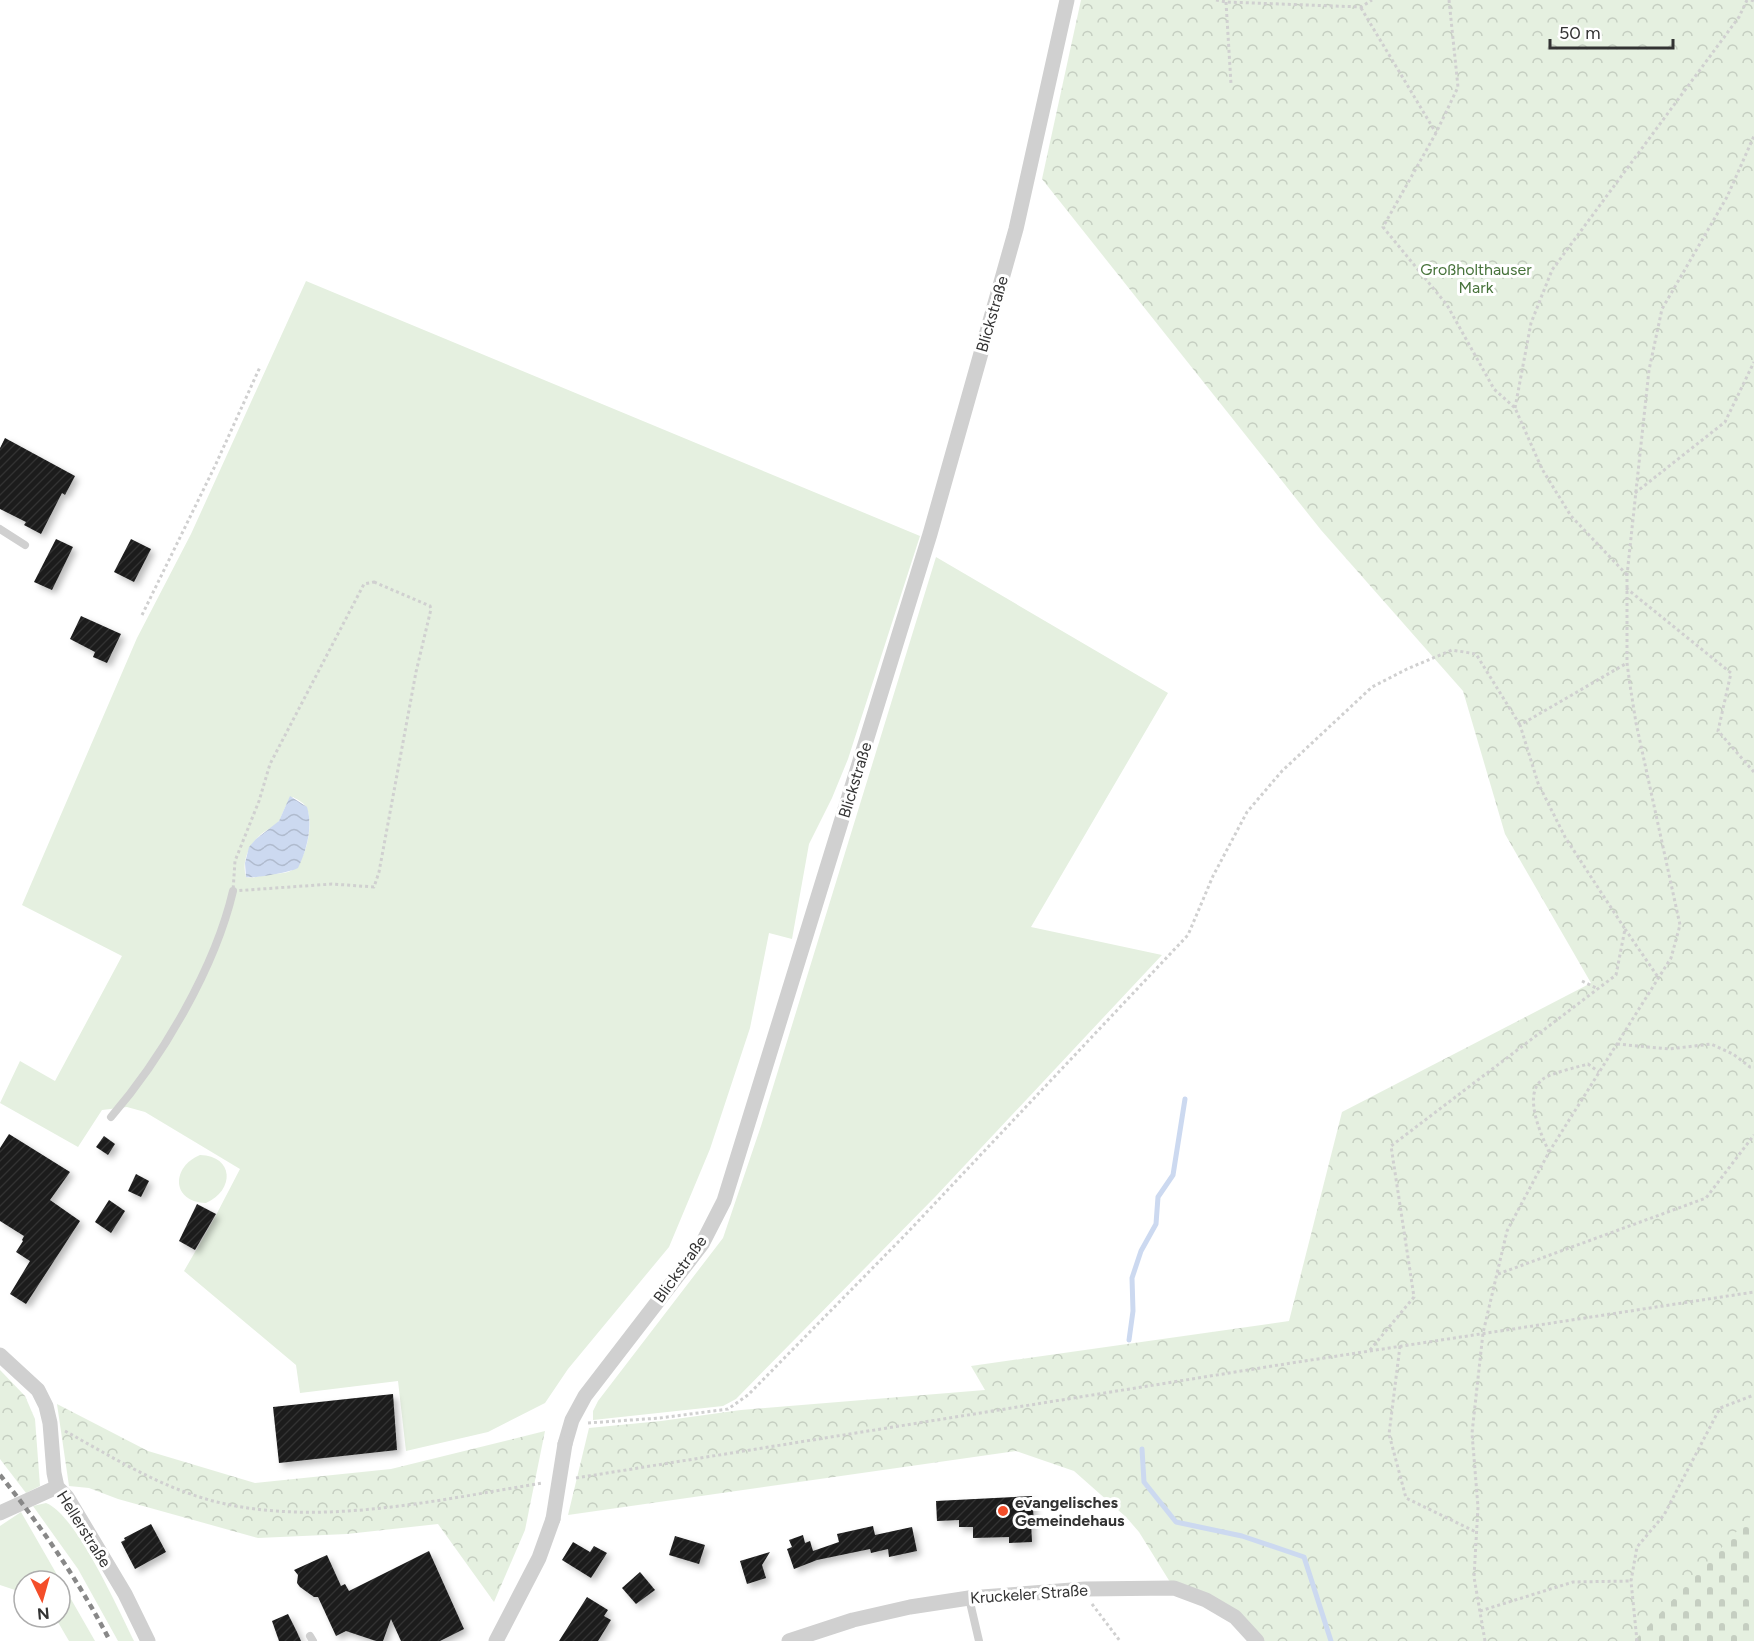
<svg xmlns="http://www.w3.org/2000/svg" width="1754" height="1641" font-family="Figtree,sans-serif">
<defs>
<pattern id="forest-crowns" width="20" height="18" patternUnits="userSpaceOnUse" patternTransform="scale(1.5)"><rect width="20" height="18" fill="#e5f0e0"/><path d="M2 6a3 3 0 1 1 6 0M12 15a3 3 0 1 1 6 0" fill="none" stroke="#c5cec1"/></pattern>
<pattern id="cemetery-stones" width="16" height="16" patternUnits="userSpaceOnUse" patternTransform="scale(1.5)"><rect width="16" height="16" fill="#e5f0e0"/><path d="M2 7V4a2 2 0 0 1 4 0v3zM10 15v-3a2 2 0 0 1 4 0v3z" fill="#c5cec1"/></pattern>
<pattern id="water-waves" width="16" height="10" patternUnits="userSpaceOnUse" patternTransform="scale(1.5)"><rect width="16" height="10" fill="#ccd9f0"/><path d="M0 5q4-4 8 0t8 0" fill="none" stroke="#b0bbce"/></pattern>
<pattern id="building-hatch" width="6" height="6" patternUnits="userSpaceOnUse" patternTransform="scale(1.5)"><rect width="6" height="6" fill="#1a1a1a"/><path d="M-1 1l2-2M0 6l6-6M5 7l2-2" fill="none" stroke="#333"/></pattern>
<filter id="shadow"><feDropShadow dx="4" dy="4" stdDeviation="3" flood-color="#0004"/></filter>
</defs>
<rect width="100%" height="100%" fill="#fff"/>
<g fill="#e5f0e0" fill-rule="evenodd">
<path d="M306,281l614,255 -72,223 -16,39 -23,46 -17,95 -23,-6 -19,95 -40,121 -41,98 -101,122 -23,34 -57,29 -82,19 -8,-70 -98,12 -4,-28 -112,-94 30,-52 26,-50 -95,-57 -18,-5 -25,3 -24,37 -78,-44 20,-42 35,20 67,-125 -100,-51 115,-267 54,-104zM293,797c5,3 12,6 14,12 7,15 -1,58 -19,63 -6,2 -13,1 -19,2 -8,1 -15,5 -23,3 -5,-17 4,-35 18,-45 5,-4 12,-5 15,-11 5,-9 5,-16 14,-24z"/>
<polygon points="936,557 1168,693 1031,927 1162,955 936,1196 736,1399 723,1406 593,1420 593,1411 598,1401 723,1238 761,1126"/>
<path d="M200,1155c34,1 35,35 6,48 -35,-1 -35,-36 -6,-48z"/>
<path d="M46,1503c30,11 73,108 88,138h-16l-40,-72 -45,-63z"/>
<polygon points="21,1512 95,1641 69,1641 55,1617 60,1617 60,1581 24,1581 24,1593 0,1585 0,1526"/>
</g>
<g fill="url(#forest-crowns)">
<polygon points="1081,0 1754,0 1754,1641 1261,1641 1170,1582 1139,1532 1126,1517 1074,1471 1016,1451 568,1515 589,1428 661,1421 741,1410 985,1390 971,1366 1289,1321 1342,1112 1591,983 1505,834 1463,691 1321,530 1042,179"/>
<polygon points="0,1370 25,1396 35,1419 40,1486 26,1493 0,1459"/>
<polygon points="57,1404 148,1451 255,1483 391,1469 545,1431 525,1530 494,1602 438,1524 347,1534 258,1538 118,1499 89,1488 69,1486"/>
</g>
<polygon fill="url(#cemetery-stones)" points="1754,1513 1754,1641 1634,1641"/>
<path fill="url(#water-waves)" d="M290,796l17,11c6,19 0,43 -9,61 -6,4 -46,11 -52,9l-1,-14 4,-16 7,-8 23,-18z"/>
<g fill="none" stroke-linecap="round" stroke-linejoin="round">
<g stroke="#ccd9f0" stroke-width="5">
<polyline points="1129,1340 1133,1311 1132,1278 1141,1251 1156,1224 1158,1197 1173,1175 1185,1099"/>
<polyline points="1142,1449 1144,1482 1176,1522 1242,1536 1304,1557 1331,1641"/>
</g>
</g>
<g fill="url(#building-hatch)" filter="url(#shadow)">
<polygon points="5,438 75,476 65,495 62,493 41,534 24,525 26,522 0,509 0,448"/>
<polygon points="56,539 73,547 52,590 34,582"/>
<polygon points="131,539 151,549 134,582 114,572"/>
<polygon points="81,616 121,634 107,663 93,657 95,652 70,639"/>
<polygon points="9,1134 70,1172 50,1200 80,1221 26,1304 10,1294 30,1261 16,1252 23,1241 22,1240 24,1236 0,1221 0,1148"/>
<polygon points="104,1136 115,1144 108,1155 96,1147"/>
<polygon points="136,1174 149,1181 141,1197 128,1191"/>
<polygon points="109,1200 125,1211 111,1233 95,1222"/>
<polygon points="197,1204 216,1214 195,1250 179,1241"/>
<polygon points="393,1394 397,1450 279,1463 273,1407"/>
<polygon points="1032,1496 1034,1522 1031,1522 1032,1542 1009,1543 1009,1537 973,1538 973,1527 959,1527 959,1520 937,1521 936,1501"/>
<polygon points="151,1524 166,1552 135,1569 121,1542 125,1540 124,1538"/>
<polygon points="873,1526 875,1535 912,1527 917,1551 889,1557 888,1549 871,1553 870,1549 817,1560 794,1569 787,1549 792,1547 789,1540 803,1535 805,1543 810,1541 813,1551 839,1542 837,1534"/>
<polygon points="675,1536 705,1545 699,1564 669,1555"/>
<polygon points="573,1542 590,1552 594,1546 607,1553 591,1578 562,1560"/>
<polygon points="429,1551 464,1629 440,1641 401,1641 391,1619 383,1641 376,1641 346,1631 336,1636 318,1597 314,1597 300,1587 297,1583 298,1575 294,1570 327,1555 341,1586 345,1584 349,1591"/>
<polygon points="770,1552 762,1565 766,1578 747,1584 740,1561"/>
<polygon points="640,1572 655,1590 636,1604 622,1588"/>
<polygon points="587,1597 608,1610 604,1616 611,1620 598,1641 559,1641"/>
<polygon points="288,1614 297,1632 301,1641 279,1641 272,1621"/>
</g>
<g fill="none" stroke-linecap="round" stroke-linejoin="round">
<g stroke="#d0d0d0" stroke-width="3" stroke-dasharray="3 3" stroke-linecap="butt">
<polyline points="1216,0 1226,2 1361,7 1372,0"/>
<polyline points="1449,0 1458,87 1436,133 1383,227 1447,305 1494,389 1515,408 1542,469 1571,516 1627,575"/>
<polyline points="1751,0 1754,1"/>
<polyline points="1226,2 1231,84"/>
<polyline points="1361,8 1436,133"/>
<polyline points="1515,408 1531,323 1552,270 1739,17 1747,0"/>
<polyline points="1635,493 1725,422 1754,362"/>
<polygon points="374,582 430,606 431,609 416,672 379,872 374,887 332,884 233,891 235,861 259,801 270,764 364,584"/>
<polyline points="1626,588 1731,673 1718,731 1754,772"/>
<polyline points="142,615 215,466 260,367"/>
<polyline points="1625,929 1658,977"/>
<polyline points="1582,981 1598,989"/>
<polyline points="1617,1044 1669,1049 1711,1044 1733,1054 1750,1067 1754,1067"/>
<path d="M1549,1152c-8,-18 -27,-58 -6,-73 8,-6 35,-12 45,-15l11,8"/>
<polyline points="1498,1274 1706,1198 1754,1135"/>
<polyline points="1400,1346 1389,1434 1406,1498 1476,1532"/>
<polyline points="1370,1350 1414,1297 1391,1146 1616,975 1625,929 1565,837 1538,783 1520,725 1627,663"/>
<polyline points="588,1423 660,1418 728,1409 748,1395 907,1233 1188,935 1213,876 1247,812 1282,771 1372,687 1407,669 1452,650 1476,654 1520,725"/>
<path d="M65,1431c47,26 95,56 148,70 105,27 224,-1 330,-18"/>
<polyline points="576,1478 1285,1364 1754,1292"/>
<polyline points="1092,1604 1120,1641"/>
<polyline points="1480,1611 1573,1582 1631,1581"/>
<polyline points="1485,1641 1474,1577 1478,1507 1472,1433 1483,1333 1507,1231 1549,1152 1671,958 1680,925 1636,723 1630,685 1627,663 1627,575 1649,370 1662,309 1727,197 1754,136"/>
<polyline points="1637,1641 1631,1581 1637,1547 1664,1515 1720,1408 1754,1395"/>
</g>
<g stroke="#d0d0d0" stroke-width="8">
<polyline points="0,529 25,545"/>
<path d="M111,1117c51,-59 104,-149 122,-226"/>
<polyline points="969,1598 979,1641"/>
<polyline points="310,1636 313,1641"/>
</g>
<g stroke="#d0d0d0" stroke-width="15">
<polyline points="0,1355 38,1390 46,1406 50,1423 54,1473 57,1487 67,1497 125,1594 148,1641"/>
<polyline points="565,1444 572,1420 585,1396 702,1244 724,1201 930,534 1016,229 1067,0"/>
<polyline points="0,1513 57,1487"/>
<polyline points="496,1641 539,1558 553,1519"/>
<polyline points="789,1641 853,1620 910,1607 969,1598 1085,1589 1174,1588 1206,1600 1235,1617 1257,1641"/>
</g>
<path stroke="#888" stroke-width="4.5" stroke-dasharray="6 4.5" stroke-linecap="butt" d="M0,1475c41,51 80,108 110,166"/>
<polyline stroke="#d0d0d0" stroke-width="15" points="553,1519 565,1444"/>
</g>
<circle fill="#f44e2a" stroke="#fff" stroke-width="2" cx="1003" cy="1511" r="6"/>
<g text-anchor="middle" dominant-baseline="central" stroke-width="6" stroke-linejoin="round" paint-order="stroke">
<g font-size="16" fill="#47733b" stroke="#fff">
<text x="1476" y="269">Großholthauser<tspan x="1476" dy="18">Mark</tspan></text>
</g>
<g font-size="16" fill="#333" stroke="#fff">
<text transform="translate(992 314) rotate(-74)">Blickstraße</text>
<text transform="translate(855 780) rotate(-73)">Blickstraße</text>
<text transform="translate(680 1269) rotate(-54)">Blickstraße</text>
<text transform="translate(84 1529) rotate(58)">Hellerstraße</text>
<text transform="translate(1029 1594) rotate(-4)">Kruckeler Straße</text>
</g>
<g font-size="16" font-weight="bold" fill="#333" stroke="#fff" text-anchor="start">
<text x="1015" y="1502">evangelisches<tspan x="1015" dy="18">Gemeindehaus</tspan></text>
</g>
</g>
<g transform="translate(42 1599) rotate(175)"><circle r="28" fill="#ffffff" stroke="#adadad" stroke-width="1.5"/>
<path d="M0-4.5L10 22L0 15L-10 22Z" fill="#f44e2a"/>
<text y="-9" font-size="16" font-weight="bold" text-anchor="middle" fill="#333333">N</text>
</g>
<path d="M1550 39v9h123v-9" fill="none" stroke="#333333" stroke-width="3"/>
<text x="1559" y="39" font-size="18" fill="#333333" stroke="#ffffff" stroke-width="4.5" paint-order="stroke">50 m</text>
</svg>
